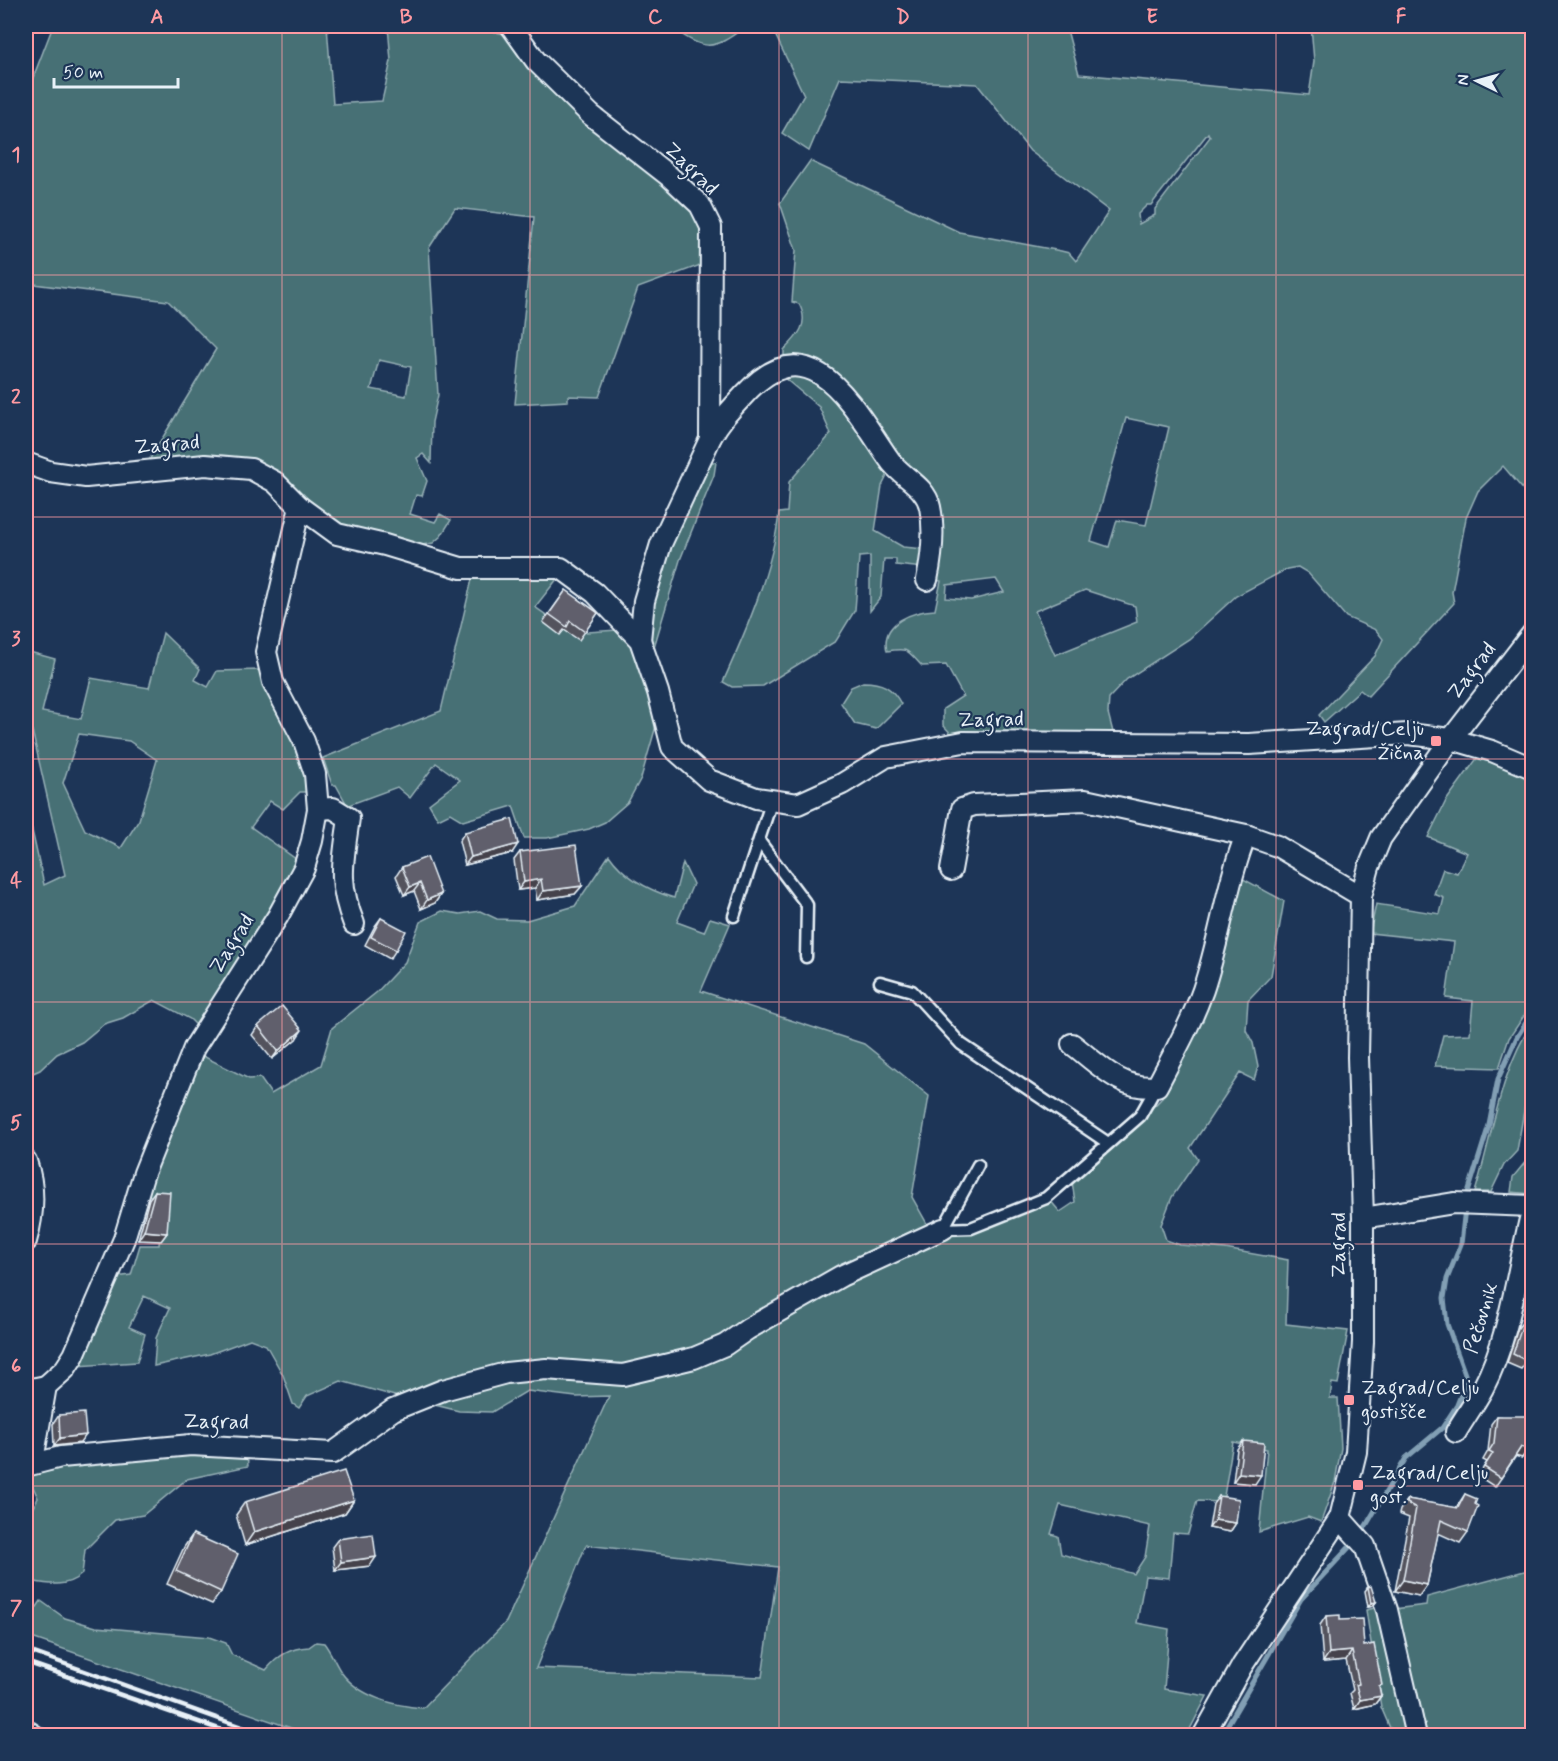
<svg xmlns="http://www.w3.org/2000/svg" width="1558" height="1761" font-family="Mynerve,sans-serif">
<rect width="100%" height="100%" fill="#1d3557"/>
<filter id="ink" filterUnits="userSpaceOnUse"><feTurbulence type="fractalNoise" baseFrequency=".0167" numOctaves="2"/><feDisplacementMap in="SourceGraphic" scale="12" xChannelSelector="R" yChannelSelector="G"/><feConvolveMatrix kernelMatrix="1 2 1 2 8 2 1 2 1" color-interpolation-filters="sRGB"/></filter>
<g filter="url(#ink)">
<g fill="#467075" stroke="#97b0b6" stroke-width="1.5" fill-rule="evenodd">
<path d="M53,26h274l6,78 49,-3 9,-40 -3,-35h80l41,9 173,157 24,31v40l-68,25 -39,109 -31,-1v5l-53,3 19,-187 -79,-9 -26,40 9,147 -6,27 -1,41 -8,-9 -6,4 10,23 -5,15 -6,-1 -6,19 25,8 5,-8 11,6 -10,16 -8,7 -21,4 -79,-23 -56,-47 -129,-15 68,-113 -48,-48 -142,-18v-187zM379,360l32,7 -5,29 -35,-7z"/>
<path d="M669,26h77c-35,27 -42,24 -77,0z"/>
<path d="M771,26h295l13,48 230,21 5,-34 -3,-35h221v474l-29,-34 -25,25 -12,27 -14,74 2,11 -86,93 -8,-6 -36,32 -5,-7 56,-59 8,-17 -7,-9 -30,-13 -38,-44 -10,-6 -11,2 -51,27 -47,43 -62,40 -18,19 -1,15 6,23 -158,3 -13,-14v-16l20,-13 -17,-31 -24,1c-15,-15 -12,-19 -35,-15 -7,-29 27,-40 48,-41l6,-29 -10,-2 5,-52 -25,-52 -56,-71 -71,-42v-12c14,-14 26,-26 15,-46l-7,-2 4,-52 -16,-47 30,-42 149,71 102,19 8,2 7,8 33,-50 -79,-60 -53,-67 -137,-6 -31,73 -27,-18 22,-38zM1208,133l2,4 -55,72v6l-16,9 -1,-10 9,-9h4zM1126,418l43,9 -23,98 -29,-5 -8,27 -18,-6zM996,579l8,13 -33,8 -25,-2 1,-13zM1085,590l50,16 2,16 -82,33 -20,-44z"/>
<path d="M777,372l46,7 67,91 -8,16 -7,45 28,16 21,2v19l-28,-3v-6h-12l-3,38 -11,14v-55l-11,1 -4,53 -19,31 -73,45 -31,1 -9,-5c23,-51 50,-113 56,-169l8,-1 2,-30 42,-48 -12,-27z"/>
<polygon points="710,462 716,462 714,475 680,560 651,657 645,632 663,548"/>
<polygon points="561,574 535,607 572,633 618,630 639,650 658,708 656,726 641,778 628,802 605,822 589,829 547,838 524,838 513,806 463,821 450,813 438,819 429,804 460,780 436,763 410,798 397,787 351,804 351,813 344,808 346,803 336,785 332,785 323,758 441,711 473,575"/>
<path d="M163,633l37,36 -5,11 13,7 9,-16 43,-1 35,66 13,56h-8l-17,17 -13,-8 -19,26 49,35 -102,165 -8,-8 -36,-19 -31,18 -19,6 -22,18 -25,12 -17,16 -14,6v-273l18,82 21,-10 -39,-171v-53l29,8 -13,53 39,7 10,-41 58,10zM79,734l50,7 28,19 -18,60 -18,28 -36,-18 -22,-47z"/>
<path d="M863,682c19,0 29,5 38,22l-25,25 -21,-5 -14,-21 10,-16z"/>
<polygon points="1486,746 1532,773 1532,1004 1509,1038 1499,1068 1435,1066 1443,1035 1470,1034 1473,1001 1446,998 1454,942 1370,933 1376,904 1440,914 1444,898 1434,894 1443,869 1457,873 1467,853 1428,837 1446,801"/>
<path d="M609,855c15,22 39,35 65,43l9,-35 10,21 -16,38 27,10 6,-14 20,6 -29,67 163,53 65,52 -17,101 22,39c40,-2 81,-16 115,-37l11,13 15,-10 -3,-21 40,-32 49,-50 27,-56 48,-168 48,26 -13,75 -23,24 -2,30 7,13 5,24 -4,13 -14,-7 -50,75 8,11 -26,38 -11,28 5,15 14,5 45,4 63,11 -2,64 62,7 -10,53 -6,-1 -2,15h8l3,50 -6,34 -14,40 -13,-5 -49,15 8,-83 -34,-7 -10,60 -26,-1 -9,33 -15,-1 -4,45 -24,-2 -8,47 32,6 -5,60 43,7 -20,39h-876l-285,-99v-34l11,5 4,-6 24,17 31,9 113,10 17,6 6,12 34,15c12,-14 23,-22 43,-23l7,-5 8,1c7,9 11,20 17,29 18,25 54,34 82,36l83,-86 103,-226 -33,1 -49,-6 -35,21 -33,-1 -28,-7 -8,-16 -25,9 -57,-16 -34,15 -8,12 -6,-4 -10,-29 -17,-30 -16,-6 -40,15 -56,12 2,-28 14,-30 -26,-12 -15,31 16,7 -8,28 -60,4 39,-89 15,-2 9,-30h19l4,-48 -21,-2 55,-142 52,26 11,-1 11,16 50,-29 11,-37 45,-36 28,-30 15,-40 22,-11 18,3 20,-3 17,8 30,1 48,-14zM1060,1505l90,21 -5,31 -11,17 -73,-20 -3,-18 -7,-2zM586,1545l192,22 -16,110 -226,-9z"/>
<path d="M1532,1024v41l-15,86 -13,14 -13,27h-16c17,-54 25,-122 57,-168z"/>
<polygon points="1527,1160 1532,1160 1532,1194 1511,1192 1513,1177"/>
<path d="M247,1452l1,14 -61,13 -44,36 -28,5 -30,30 -3,24c-17,15 -35,10 -56,6v-60l12,-22 -12,-27 44,-13z"/>
<polygon points="1532,1569 1532,1735 1427,1735 1416,1687 1406,1669 1394,1609 1426,1605 1427,1597"/>
<polygon points="1383,1606 1413,1735 1393,1735 1381,1707 1366,1610"/>
</g>
<g fill="none" stroke-linecap="round" stroke-linejoin="round">
<g stroke="#829fb4" stroke-width="5">
<polyline points="1466,1199 1489,1125 1498,1079 1517,1037 1532,1013"/>
<polyline points="1361,1534 1406,1458 1442,1428 1457,1405 1467,1380 1447,1324 1444,1298 1447,1279 1461,1244 1465,1208"/>
<polyline points="1221,1736 1301,1599 1355,1541"/>
</g>
<defs>
<g id="lane">
<polyline points="759,841 807,905 806,957"/>
<polyline points="734,916 772,800"/>
<polyline points="880,982 912,991 961,1044 1108,1143"/>
<polyline points="943,1229 971,1228 1046,1198 1140,1116 1157,1086"/>
<polyline points="943,1229 978,1165"/>
</g>
<g id="street">
<polyline points="511,26 536,61 591,115 669,176 700,205 711,227 710,439 661,544 644,601 640,640"/>
<path d="M711,437c9,-17 21,-29 34,-43 66,-72 108,13 144,65 11,18 36,25 41,48 5,24 2,49 -3,73"/>
<polyline points="26,463 51,472 86,477 205,465 251,469 275,482 300,507 337,534 385,545 461,568 561,568 595,593 640,640 658,692 672,747 709,780 756,798 798,804 842,784 886,757 963,742 1249,744 1408,734 1451,739 1492,751 1532,768"/>
<path d="M318,809l15,-1 16,10c-6,44 -12,63 5,106"/>
<polyline points="951,870 962,809 974,805 1085,800 1246,835 1277,846 1361,896"/>
<path d="M1072,1044c25,19 51,48 85,42 16,-31 34,-62 46,-96 17,-51 23,-104 43,-155"/>
<path d="M26,1161c9,26 8,53 0,80"/>
<polyline points="1363,1218 1454,1203 1532,1206"/>
<polyline points="26,1390 46,1386"/>
<path d="M1456,1432c9,-15 19,-29 27,-44 28,-53 34,-119 49,-177"/>
<polyline points="26,1460 35,1449 46,1386 65,1369 74,1355 124,1239 144,1173 194,1048 278,916 304,868 312,841 318,809 315,774 304,741 273,682 266,652 300,507"/>
<polyline points="26,1466 61,1457 191,1445 333,1453 393,1410 443,1390 506,1373 546,1369 623,1375 694,1358 725,1345 748,1329 841,1276 943,1229"/>
<polyline points="1340,1518 1365,1546 1387,1610 1416,1736"/>
<polyline points="26,1730 35,1736"/>
<polyline points="1203,1736 1242,1666 1340,1518 1356,1452 1363,1342 1363,1218 1358,1057 1361,896 1369,867 1381,838 1451,739 1532,634"/>
</g>
</defs>
<use href="#lane" stroke="#e8f1f8" stroke-width="15"/>
<use href="#street" stroke="#e8f1f8" stroke-width="24"/>
<use href="#lane" stroke="#1d3557" stroke-width="10"/>
<use href="#street" stroke="#1d3557" stroke-width="20"/>
<g stroke="#e8f1f8" stroke-width="4.5">
<polyline points="26,1650 267,1736"/>
<polyline points="26,1662 239,1736"/>
</g>
</g>
<g fill="#53525d" stroke="#e8f1f8" stroke-width="1.5">
<polygon points="566,590 598,613 579,640 564,630 560,635 543,622"/>
<polygon points="465,832 512,853 465,865 459,841"/>
<polygon points="520,852 582,886 575,894 537,900 535,888 518,890 514,860"/>
<polygon points="402,867 441,894 435,903 421,909 414,891 404,895 396,876"/>
<polygon points="381,918 396,950 390,959 365,945 375,926"/>
<polygon points="258,1026 296,1039 272,1059 252,1035"/>
<polygon points="155,1191 167,1233 161,1241 138,1240 149,1199"/>
<polygon points="1524,1320 1527,1361 1521,1369 1507,1363 1518,1328"/>
<polygon points="59,1415 80,1443 54,1446 53,1424"/>
<polygon points="1497,1416 1529,1420 1528,1449 1522,1458 1516,1456 1495,1487 1478,1476 1487,1462 1483,1460 1488,1451 1491,1424"/>
<polygon points="1243,1441 1255,1484 1233,1482 1237,1449"/>
<polygon points="1465,1494 1475,1504 1468,1532 1460,1543 1438,1533 1427,1585 1419,1596 1395,1591 1409,1518 1399,1514 1400,1510 1408,1499 1456,1508"/>
<polygon points="1219,1496 1236,1523 1230,1532 1209,1528 1213,1504"/>
<polygon points="354,1500 345,1513 245,1545 236,1515 245,1502"/>
<polygon points="193,1534 221,1592 212,1604 167,1584 184,1547"/>
<polygon points="338,1539 370,1566 335,1570 332,1547"/>
<polygon points="1368,1587 1376,1602 1373,1606 1368,1607 1365,1591"/>
<polygon points="1326,1616 1340,1620 1364,1646 1381,1696 1375,1704 1354,1709 1350,1693 1353,1690 1346,1660 1323,1662 1320,1625"/>
</g>
<g fill="#44424c" stroke="#e8f1f8" stroke-width="1.5">
<polygon points="518,844 512,853 465,865 471,857"/>
<polygon points="541,879 535,888 518,890 524,882"/>
<polygon points="420,883 414,891 404,895 410,887"/>
<polygon points="582,886 575,894 537,900 543,891"/>
<polygon points="441,894 435,903 421,909 427,900"/>
<polygon points="302,1030 296,1039 272,1059 278,1051"/>
<polygon points="144,1231 167,1233 161,1241 138,1240"/>
<polygon points="86,1435 80,1443 54,1446 60,1438"/>
<polygon points="1521,1447 1528,1449 1522,1458 1515,1456"/>
<polygon points="1239,1473 1261,1475 1255,1484 1233,1482"/>
<polygon points="354,1500 345,1513 245,1545 254,1532"/>
<polygon points="1215,1520 1236,1523 1230,1532 1209,1528"/>
<polygon points="376,1557 370,1566 335,1570 341,1562"/>
<polygon points="1403,1580 1427,1585 1419,1596 1395,1591"/>
<polygon points="1376,1602 1373,1606 1368,1607 1371,1603"/>
<polygon points="1352,1651 1346,1660 1323,1662 1329,1653"/>
<polygon points="1381,1696 1375,1704 1354,1709 1360,1700"/>
</g>
<g fill="#615f6c" stroke="#e8f1f8" stroke-width="1.5">
<polygon points="566,590 598,613 585,632 570,621 567,627 549,614"/>
<polygon points="512,819 518,844 471,857 465,832"/>
<polygon points="576,845 582,886 543,891 541,879 524,882 520,852"/>
<polygon points="427,857 441,894 427,900 420,883 410,887 402,867"/>
<polygon points="381,918 406,931 396,950 371,937"/>
<polygon points="282,1006 302,1030 278,1051 258,1026"/>
<polygon points="155,1191 170,1192 167,1233 144,1231"/>
<polygon points="1524,1320 1533,1324 1533,1346 1527,1361 1513,1354"/>
<polygon points="84,1413 86,1435 60,1438 59,1415"/>
<polygon points="1497,1416 1529,1416 1529,1420 1531,1421 1528,1449 1521,1447 1501,1478 1484,1467 1493,1453 1489,1451 1494,1443"/>
<polygon points="1243,1441 1264,1443 1261,1475 1239,1473"/>
<polygon points="344,1471 354,1500 254,1532 245,1502"/>
<polygon points="1465,1494 1477,1499 1475,1504 1478,1506 1468,1532 1441,1520 1427,1585 1403,1580 1416,1508 1407,1503 1408,1499 1458,1508"/>
<polygon points="1219,1496 1239,1499 1236,1523 1215,1520"/>
<polygon points="193,1534 238,1554 221,1592 176,1571"/>
<polygon points="373,1534 376,1557 341,1562 338,1539"/>
<polygon points="1371,1586 1376,1602 1371,1603 1368,1587"/>
<polygon points="1340,1615 1340,1620 1362,1619 1364,1646 1374,1644 1382,1685 1379,1686 1381,1696 1360,1700 1356,1685 1359,1684 1352,1651 1329,1653 1326,1616"/>
</g>
</g>
<path fill="none" stroke="#ff9aa2" stroke-width="1.5" stroke-opacity="0.55" d="M282,26v1710M530,26v1710M779,26v1710M1028,26v1710M1276,26v1710M26,275h1506M26,517h1506M26,759h1506M26,1002h1506M26,1244h1506M26,1486h1506"/>
<g fill="#ff9aa2" stroke="#1d3557" stroke-width="2">
<rect x="1430" y="735" width="12" height="12" rx="3"/>
<rect x="1343" y="1394" width="12" height="12" rx="3"/>
<rect x="1352" y="1479" width="12" height="12" rx="3"/>
</g>
<g text-anchor="middle" dominant-baseline="central" stroke-width="4.5" stroke-linejoin="round" paint-order="stroke">
<g font-size="21" fill="#e8f1f8" stroke="#1d3557">
<text transform="translate(691 169) rotate(44)">Zagrad</text>
<text transform="translate(167 445) rotate(-5)">Zagrad</text>
<text transform="translate(1472 671) rotate(-53)">Zagrad</text>
<text transform="translate(991 720) rotate(-1)">Zagrad</text>
<text transform="translate(232 944) rotate(-58)">Zagrad</text>
<text transform="translate(1339 1245) rotate(-90)">Zagrad</text>
<text transform="translate(1481 1318) rotate(-73)">Pečovnik</text>
<text transform="translate(216 1422) rotate(1)">Zagrad</text>
</g>
<g font-size="21" fill="#e8f1f8" stroke="#1d3557" text-anchor="start">
<text x="1424" y="729" text-anchor="end">Zagrad/Celju<tspan x="1424" dy="24">Žična</tspan></text>
<text x="1361" y="1388">Zagrad/Celju<tspan x="1361" dy="24">gostišče</tspan></text>
<text x="1370" y="1473">Zagrad/Celju<tspan x="1370" dy="24">gost.</tspan></text>
</g>
</g>
<rect width="1558" height="1761" fill="none" stroke="#1d3557" stroke-width="66"/>
<g transform="translate(1477 81) rotate(275)" stroke="#1d3557" stroke-width="4.5" paint-order="stroke">
<path d="M0-4.5L10 22L0 15L-10 22Z" fill="#e8f1f8"/>
<text y="-9" font-size="16" font-weight="bold" text-anchor="middle" fill="#e8f1f8">N</text>
</g>
<path d="M54 78v9h124v-9" fill="none" stroke="#e8f1f8" stroke-width="3"/>
<text x="63" y="78" font-size="18" fill="#e8f1f8" stroke="#1d3557" stroke-width="4.5" paint-order="stroke">50 m</text>
<rect x="33" y="33" width="1492" height="1695" fill="none" stroke="#ff9aa2" stroke-width="2"/>
<g font-size="20" text-anchor="middle" font-weight="bold" fill="#ff9aa2">
<text x="157" y="23">A</text>
<text x="406" y="23">B</text>
<text x="655" y="23">C</text>
<text x="903" y="23">D</text>
<text x="1152" y="23">E</text>
<text x="1401" y="23">F</text>
<text x="16" y="161">1</text>
<text x="16" y="403">2</text>
<text x="16" y="645">3</text>
<text x="16" y="887">4</text>
<text x="16" y="1129">5</text>
<text x="16" y="1372">6</text>
<text x="16" y="1614">7</text>
</g>
</svg>
